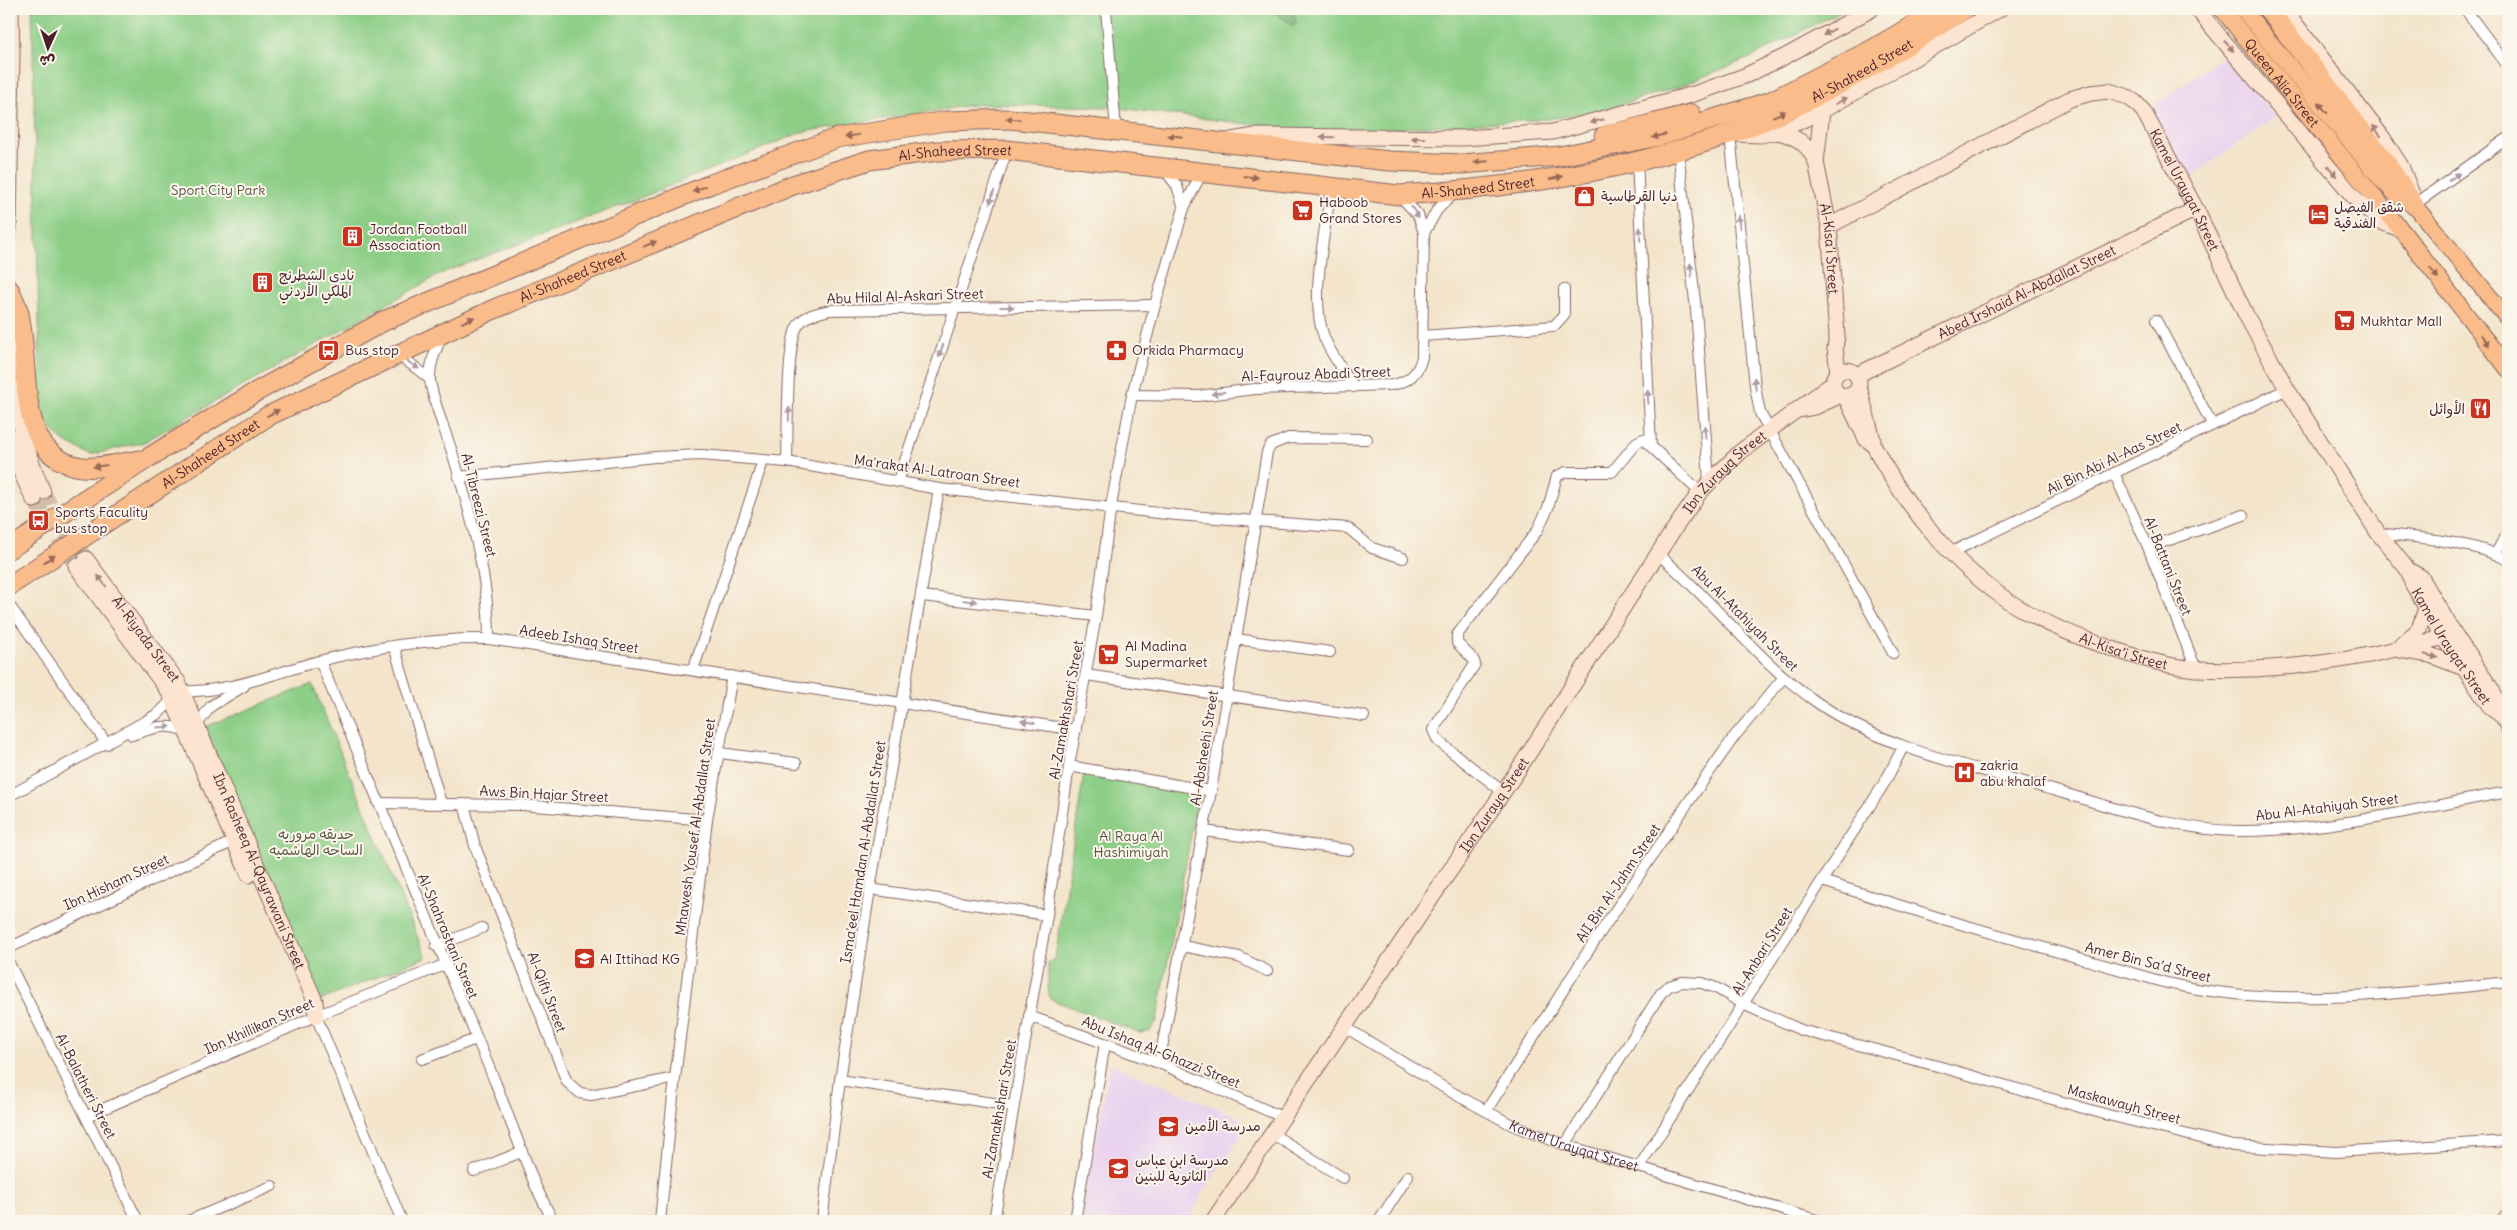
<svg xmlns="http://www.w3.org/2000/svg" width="2517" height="1230" font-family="Delius,'Playpen Sans Arabic',sans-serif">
<rect width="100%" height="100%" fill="#fbf7ec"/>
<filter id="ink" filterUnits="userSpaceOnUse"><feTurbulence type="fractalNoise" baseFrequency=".02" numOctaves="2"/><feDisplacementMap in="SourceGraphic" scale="10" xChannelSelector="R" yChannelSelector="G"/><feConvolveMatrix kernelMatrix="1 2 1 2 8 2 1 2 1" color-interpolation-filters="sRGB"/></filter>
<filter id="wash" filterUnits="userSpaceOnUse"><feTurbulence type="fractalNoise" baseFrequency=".0096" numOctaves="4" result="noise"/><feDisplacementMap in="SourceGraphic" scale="20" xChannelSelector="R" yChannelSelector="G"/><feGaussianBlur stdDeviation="1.12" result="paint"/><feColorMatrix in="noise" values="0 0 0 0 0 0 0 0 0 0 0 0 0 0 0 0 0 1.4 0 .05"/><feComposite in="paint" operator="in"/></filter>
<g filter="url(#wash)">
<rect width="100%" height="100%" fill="#f3e4ca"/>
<g fill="#e9d2ee">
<polygon points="2225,56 2276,116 2188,179 2148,109"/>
<polygon points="1110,1064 1239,1117 1241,1136 1205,1189 1189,1221 1081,1221"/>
</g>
<g fill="#8cce86" stroke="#6b7658">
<polygon points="32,9 1845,9 1752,57 1678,87 1600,111 1550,119 1320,133 1111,107 978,104 802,132 633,201 444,272 144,442 90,455 62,440 41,417"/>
<polygon points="312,684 426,957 319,1001 205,727"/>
<polygon points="1085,768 1200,786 1157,1021 1150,1031 1139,1033 1050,999 1048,987 1048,963 1055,959"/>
</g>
<polygon fill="#71b173" stroke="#5e684f" points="1270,9 1292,9 1296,22 1294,26"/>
</g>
<g filter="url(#ink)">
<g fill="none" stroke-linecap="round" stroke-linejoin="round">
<g stroke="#d1bdaa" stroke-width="15" stroke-dasharray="15 8" stroke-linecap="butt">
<polyline points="43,492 56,515 86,559"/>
<polyline points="34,500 76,566"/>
</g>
<defs>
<g id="street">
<polyline points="1106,9 1116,130"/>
<polyline points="2465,9 2508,66"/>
<polyline points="1730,134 1755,386 1760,413 1893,653"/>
<polyline points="1678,150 1696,310 1709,480"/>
<polyline points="1637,161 1651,445"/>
<polyline points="1164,169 1177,186 1184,208"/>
<path d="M1331,187c-5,43 -22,110 -7,150 7,18 19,33 30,50"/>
<polyline points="2414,205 2508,138"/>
<polyline points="1424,233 1437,210 1455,192"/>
<polyline points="2156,320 2212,424"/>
<path d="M442,335c-5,13 -13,29 -12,44 1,17 16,54 22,73 18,59 37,126 37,187"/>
<polyline points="1423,336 1554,326 1564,315 1564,289"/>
<polyline points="396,356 407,361 430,379"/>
<path d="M1132,395l66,1 57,-7 135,-4c17,-2 28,-10 32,-28l2,-124 -6,-18 -19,-20"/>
<path d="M787,462c1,-27 -1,-114 10,-135 6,-12 21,-14 33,-17l325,-5"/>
<polyline points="2114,473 2148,547 2196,669"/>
<polyline points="459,477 655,457 701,455 787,462 939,489 1177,515 1348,528 1372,548 1403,558"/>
<polyline points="898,482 1007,150"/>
<path d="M2378,533c40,5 94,8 130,27"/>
<polyline points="2148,547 2244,515"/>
<polyline points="1952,552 2287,389"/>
<polyline points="2496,553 2508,532"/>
<path d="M1658,554c55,46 98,106 157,147 71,50 160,66 241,90 60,17 121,40 183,40 86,1 185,-24 269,-39"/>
<polyline points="922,596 1096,616"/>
<polyline points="9,605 107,744"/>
<polyline points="1236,639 1330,652"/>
<polyline points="394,646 441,803"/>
<polyline points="320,661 496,1084 535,1185 553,1221"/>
<polyline points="693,670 763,461"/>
<polyline points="1086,675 1364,716"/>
<path d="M182,691c47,2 92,-18 137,-30 55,-14 113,-23 170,-22l587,91"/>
<polyline points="196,726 211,706 244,686"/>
<path d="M132,735c20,-7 35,-13 55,-3"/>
<polyline points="720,753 796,763"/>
<polyline points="1069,766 1211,791"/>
<polyline points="1502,791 1438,741 1433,730 1475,664 1473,659 1457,643 1457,635 1537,531 1548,508 1557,476 1566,472 1612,472 1637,442 1643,439 1700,492"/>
<polyline points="9,796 144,722 159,713 172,700"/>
<polyline points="378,803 522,805 707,820"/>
<polyline points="464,804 475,846 567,1082 580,1093 591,1095 675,1078"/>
<polyline points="1204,831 1349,850"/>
<path d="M1822,881l121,38 224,64c112,26 228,11 341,-1"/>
<polyline points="870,889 1047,915"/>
<polyline points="436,946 482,928"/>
<polyline points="1182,946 1239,957 1267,971"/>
<polyline points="9,948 234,841"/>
<polyline points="9,963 138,1221"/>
<polyline points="316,1016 402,1221"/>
<polyline points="1029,1016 1159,1063 1282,1117"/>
<path id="s1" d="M1345,1027l108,66 61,33 51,19 255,76"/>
<polyline points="422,1059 476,1039"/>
<polyline points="1159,1063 1211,791 1267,452 1271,445 1288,438 1367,439"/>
<polyline points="840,1080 1013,1106"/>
<polyline points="1486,1111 1592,945 1696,791 1734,737 1784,677"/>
<polyline points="87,1116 316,1016 444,965"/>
<polyline points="1271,1133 1343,1178"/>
<polyline points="1565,1145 1661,993 1669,986 1682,982 1702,983 1716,988 1745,1005 1801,1030 1941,1067 2108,1115 2233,1146 2336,1152 2508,1141"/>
<polyline points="1639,1167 1885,782 1903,747"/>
<polyline points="474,1171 521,1152"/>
<polyline points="188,1221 272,1186"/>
<polyline points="660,1221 675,1078 707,820 732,676"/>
<polyline points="822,1221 840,1080 870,889 939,489"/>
<polyline points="994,1221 1047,915 1069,766 1096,616 1111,506 1132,395 1155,305 1184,208 1202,172"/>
<polyline points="1075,1221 1105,1044"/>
<polyline points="1379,1221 1408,1176"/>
</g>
<g id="secondary">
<polyline points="2197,9 2358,202 2381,222 2400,229"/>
<polyline points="2284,9 2383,138 2401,166 2412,194"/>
<path id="s2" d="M1822,111l-6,51 13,64 8,110 -2,12 3,24"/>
<path d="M1777,132c19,4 31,12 39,30"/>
<polyline points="1734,134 1760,135 1777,132 1822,111 2000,9"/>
<polyline points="1231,140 1255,136 1463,138 1553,132 1694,94 1747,75 1784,57 1872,9"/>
<path id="s3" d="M1829,226l241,-127 21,-6 18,-2 16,5 10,6 9,10 52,97 50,106 41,74 91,144 30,37 13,7 34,58 37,55 16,38"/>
<polyline points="9,229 12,56 11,9"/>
<path d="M9,343c3,53 13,100 34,149"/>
<circle cx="1846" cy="383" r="13"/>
<path id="s4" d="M1857,375l339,-166"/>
<polyline points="1859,387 1873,440"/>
<path id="s5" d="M1845,396l21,43 7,5c33,66 89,131 153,168 27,15 57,27 87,37 26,9 56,18 84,20 64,3 137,-5 199,-20 20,-4 39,-10 59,-14"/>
<polyline points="1799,410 1815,407 1841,395"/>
<polyline points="9,435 20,470 34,500"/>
<path id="s6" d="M86,559l92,123 137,319 1,15"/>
<polyline points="76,566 169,692 249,875"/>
<path id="s7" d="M2408,570l4,13 31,54 48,71 11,8"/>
<polyline points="2401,645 2419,629 2426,608"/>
<polyline points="2400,650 2430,655 2464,668"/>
<path id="s8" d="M1213,1221l303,-448 156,-241 28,-40 40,-40 92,-68"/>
<polyline points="2504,1221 2508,1216"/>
</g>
<g id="primary">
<path id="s9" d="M2222,9l184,227 102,133"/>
<polyline points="2243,9 2381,179 2397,195 2414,205 2508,319"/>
</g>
<g id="highway">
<polyline points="2268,9 2384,160 2414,205"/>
<polyline points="1604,136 1691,114"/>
<path d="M9,289c3,7 7,14 9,21 14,50 -7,148 64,157 19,2 39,-4 57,-7"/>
<polyline points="9,549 148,458 254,393 384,321 711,184 837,138 946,121 1010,119 1389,161 1462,164 1560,156 1659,136 1771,101 1873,49 1941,9"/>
<path id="s10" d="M9,586l259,-170 224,-106 301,-125 76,-25 69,-9 69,-1 392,45c130,-8 263,-29 383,-82 63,-29 125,-67 183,-104"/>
</g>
</defs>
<use href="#street" stroke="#856463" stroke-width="12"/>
<use href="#secondary" stroke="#856463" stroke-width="17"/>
<use href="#primary" stroke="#856463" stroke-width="18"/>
<use href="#highway" stroke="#856463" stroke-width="21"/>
<use href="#street" stroke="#fff" stroke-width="10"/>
<use href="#secondary" stroke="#fde4d0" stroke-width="15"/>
<use href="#primary" stroke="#f9bc8a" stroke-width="16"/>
<use href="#highway" stroke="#f9bc8a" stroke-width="19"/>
</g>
<defs><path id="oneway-solid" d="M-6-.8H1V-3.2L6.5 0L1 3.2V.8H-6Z" transform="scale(1.25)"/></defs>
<g fill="#a4827e">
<use href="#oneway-solid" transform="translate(1829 32) rotate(151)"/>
<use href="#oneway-solid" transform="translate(2229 46) rotate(49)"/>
<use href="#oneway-solid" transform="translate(1841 101) rotate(-29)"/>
<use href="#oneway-solid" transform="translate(1597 121) rotate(166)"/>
<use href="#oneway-solid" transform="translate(2377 131) rotate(-127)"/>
<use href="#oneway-solid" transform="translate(1327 137) rotate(-178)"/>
<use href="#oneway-solid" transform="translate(1418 138) rotate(180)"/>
<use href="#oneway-solid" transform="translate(2332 171) rotate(51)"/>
<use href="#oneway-solid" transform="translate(102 581) rotate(-127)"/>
<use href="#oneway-solid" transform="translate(2431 656) rotate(14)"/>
</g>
<g fill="#996656">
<use href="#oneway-solid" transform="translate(2323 108) rotate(-129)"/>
<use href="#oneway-solid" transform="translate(1779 114) rotate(-23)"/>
<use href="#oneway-solid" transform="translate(1013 119) rotate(-176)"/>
<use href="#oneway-solid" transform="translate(852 136) rotate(169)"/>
<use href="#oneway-solid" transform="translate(1175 136) rotate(-174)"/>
<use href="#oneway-solid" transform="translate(1659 136) rotate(165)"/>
<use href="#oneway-solid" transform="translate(1481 162) rotate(175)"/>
<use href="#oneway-solid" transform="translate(1251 177) rotate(7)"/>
<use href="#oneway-solid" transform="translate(1556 178) rotate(-12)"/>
<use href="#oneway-solid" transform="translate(699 189) rotate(157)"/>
<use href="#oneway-solid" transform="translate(650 244) rotate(-22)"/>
<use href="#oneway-solid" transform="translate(2434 273) rotate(53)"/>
<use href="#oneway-solid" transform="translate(468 320) rotate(-24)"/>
<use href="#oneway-solid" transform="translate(2485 340) rotate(53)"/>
<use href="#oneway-solid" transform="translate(273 413) rotate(-27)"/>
<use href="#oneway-solid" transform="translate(100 466) rotate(172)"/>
<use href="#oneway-solid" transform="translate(49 559) rotate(-34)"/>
</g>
<g fill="#ae9aa0">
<use href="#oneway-solid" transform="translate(2454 177) rotate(-36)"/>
<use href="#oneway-solid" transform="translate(992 197) rotate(108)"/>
<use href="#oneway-solid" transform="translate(1415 212) rotate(57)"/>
<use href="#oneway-solid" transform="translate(1739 222) rotate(-96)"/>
<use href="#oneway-solid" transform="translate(1640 234) rotate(-92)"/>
<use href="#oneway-solid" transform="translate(1691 270) rotate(-96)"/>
<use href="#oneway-solid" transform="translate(1007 307)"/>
<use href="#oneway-solid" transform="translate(941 351) rotate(109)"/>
<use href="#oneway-solid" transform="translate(413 365) rotate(33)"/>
<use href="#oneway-solid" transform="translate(1755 384) rotate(-98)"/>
<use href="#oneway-solid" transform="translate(1218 393) rotate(170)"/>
<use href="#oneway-solid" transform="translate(1648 397) rotate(-93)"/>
<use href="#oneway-solid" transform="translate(789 414) rotate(-88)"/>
<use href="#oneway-solid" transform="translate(1705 432) rotate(-94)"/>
<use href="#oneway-solid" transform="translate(970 601) rotate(7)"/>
<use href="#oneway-solid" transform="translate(1028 722) rotate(-170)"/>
<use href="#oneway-solid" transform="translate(164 727) rotate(-3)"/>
</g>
</g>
<defs>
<symbol id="shop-square" viewBox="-11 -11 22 22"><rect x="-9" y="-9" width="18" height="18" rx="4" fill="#c8321e" stroke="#fbf7ec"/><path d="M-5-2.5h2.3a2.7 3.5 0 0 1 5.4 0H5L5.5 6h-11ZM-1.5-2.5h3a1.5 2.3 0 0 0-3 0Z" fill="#fff"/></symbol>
<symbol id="supermarket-square" viewBox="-11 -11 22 22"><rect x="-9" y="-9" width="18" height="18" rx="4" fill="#c8321e" stroke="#fbf7ec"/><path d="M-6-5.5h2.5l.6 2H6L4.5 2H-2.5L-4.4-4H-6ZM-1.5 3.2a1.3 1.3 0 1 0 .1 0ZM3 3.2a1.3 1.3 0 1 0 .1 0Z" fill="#fff"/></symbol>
<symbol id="hotel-square" viewBox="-11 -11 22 22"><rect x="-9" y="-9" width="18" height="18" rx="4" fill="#c8321e" stroke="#fbf7ec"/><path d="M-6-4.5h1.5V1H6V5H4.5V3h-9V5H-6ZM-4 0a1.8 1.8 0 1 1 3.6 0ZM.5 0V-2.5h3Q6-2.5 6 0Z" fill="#fff"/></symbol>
<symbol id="building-square" viewBox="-11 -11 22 22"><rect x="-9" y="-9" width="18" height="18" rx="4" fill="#c8321e" stroke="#fbf7ec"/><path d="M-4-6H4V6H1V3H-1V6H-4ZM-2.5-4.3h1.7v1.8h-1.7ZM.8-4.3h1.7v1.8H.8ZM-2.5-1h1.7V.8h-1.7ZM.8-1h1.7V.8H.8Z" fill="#fff"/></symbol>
<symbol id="bus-square" viewBox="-11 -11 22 22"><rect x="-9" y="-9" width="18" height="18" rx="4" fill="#c8321e" stroke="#fbf7ec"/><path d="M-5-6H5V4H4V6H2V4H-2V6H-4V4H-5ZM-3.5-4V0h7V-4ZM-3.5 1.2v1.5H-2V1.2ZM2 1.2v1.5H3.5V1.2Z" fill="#fff"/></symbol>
<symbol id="pharmacy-square" viewBox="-11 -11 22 22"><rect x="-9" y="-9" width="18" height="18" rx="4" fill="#c8321e" stroke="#fbf7ec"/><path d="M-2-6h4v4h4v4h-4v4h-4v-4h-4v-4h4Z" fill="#fff"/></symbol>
<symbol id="restaurant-square" viewBox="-11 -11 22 22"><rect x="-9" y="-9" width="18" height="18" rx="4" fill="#c8321e" stroke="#fbf7ec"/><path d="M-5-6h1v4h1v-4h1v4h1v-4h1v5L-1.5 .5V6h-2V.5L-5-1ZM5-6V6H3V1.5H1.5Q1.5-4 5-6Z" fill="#fff"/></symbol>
<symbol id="hospital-square" viewBox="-11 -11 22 22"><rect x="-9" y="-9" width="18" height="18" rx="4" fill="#c8321e" stroke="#fbf7ec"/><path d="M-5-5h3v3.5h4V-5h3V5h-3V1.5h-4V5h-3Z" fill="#fff"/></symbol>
<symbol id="school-square" viewBox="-11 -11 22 22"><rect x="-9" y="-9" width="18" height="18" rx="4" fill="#c8321e" stroke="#fbf7ec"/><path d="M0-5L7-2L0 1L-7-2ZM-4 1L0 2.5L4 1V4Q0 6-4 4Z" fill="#fff"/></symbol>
</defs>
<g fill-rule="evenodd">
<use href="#shop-square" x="1572" y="184" width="25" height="25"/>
<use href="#supermarket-square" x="1290" y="198" width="25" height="25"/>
<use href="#hotel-square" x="2306" y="202" width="25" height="25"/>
<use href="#building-square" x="340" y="224" width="25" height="25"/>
<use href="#building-square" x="250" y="270" width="25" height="25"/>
<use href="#supermarket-square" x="2332" y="308" width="25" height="25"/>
<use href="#bus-square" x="316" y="338" width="25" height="25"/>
<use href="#pharmacy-square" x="1104" y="338" width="25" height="25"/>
<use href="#restaurant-square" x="2468" y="396" width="25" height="25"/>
<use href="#bus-square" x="26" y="508" width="25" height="25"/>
<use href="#supermarket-square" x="1096" y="642" width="25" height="25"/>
<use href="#hospital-square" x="1952" y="760" width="25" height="25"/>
<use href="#school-square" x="572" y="946" width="25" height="25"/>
<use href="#school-square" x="1156" y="1114" width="25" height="25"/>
<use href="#school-square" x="1106" y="1156" width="25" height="25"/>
</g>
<g text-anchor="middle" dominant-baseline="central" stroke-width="4" stroke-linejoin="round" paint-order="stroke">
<g font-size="14" fill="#4a1f2b" stroke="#fbf7ec">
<text stroke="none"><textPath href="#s10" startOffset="1981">Al-Shaheed Street</textPath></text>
<text stroke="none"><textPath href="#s9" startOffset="95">Queen Alia Street</textPath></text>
<text stroke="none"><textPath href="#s10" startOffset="1050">Al-Shaheed Street</textPath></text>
<text stroke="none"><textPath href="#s10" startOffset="1576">Al-Shaheed Street</textPath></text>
<text stroke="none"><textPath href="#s3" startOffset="442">Kamel Urayqat Street</textPath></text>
<text stroke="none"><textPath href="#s2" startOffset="139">Al-Kisa’i Street</textPath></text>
<text stroke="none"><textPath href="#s10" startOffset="645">Al-Shaheed Street</textPath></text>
<text stroke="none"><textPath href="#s4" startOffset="189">Abed Irshaid Al-Abdallat Street</textPath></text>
<text transform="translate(905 296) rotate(-2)">Abu Hilal Al-Askari Street</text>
<text transform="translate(1316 374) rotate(-2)">Al-Fayrouz Abadi Street</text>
<text stroke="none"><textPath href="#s10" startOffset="241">Al-Shaheed Street</textPath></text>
<text transform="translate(2114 458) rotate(-26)">Ali Bin Abi Al-Aas Street</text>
<text transform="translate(937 471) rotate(8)">Ma'rakat Al-Latroan Street</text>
<text stroke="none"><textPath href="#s8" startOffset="908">Ibn Zurayq Street</textPath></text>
<text transform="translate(479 505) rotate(76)">Al-Tibreezi Street</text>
<text transform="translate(2168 566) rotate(68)">Al-Battani Street</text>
<text transform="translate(1745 618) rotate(45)">Abu Al-Atahiyah Street</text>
<text transform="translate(579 639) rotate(9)">Adeeb Ishaq Street</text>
<text stroke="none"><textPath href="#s6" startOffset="100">Al-Riyada Street</textPath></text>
<text stroke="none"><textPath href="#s7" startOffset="88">Kamel Urayqat Street</textPath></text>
<text stroke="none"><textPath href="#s5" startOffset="392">Al-Kisa’i Street</textPath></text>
<text transform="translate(1066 710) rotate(-80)">Al-Zamakhshari Street</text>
<text transform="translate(1204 748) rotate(-81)">Al-Absheehi Street</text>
<text transform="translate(544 794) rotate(3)">Aws Bin Hajar Street</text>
<text stroke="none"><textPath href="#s8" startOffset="502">Ibn Zurayq Street</textPath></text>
<text transform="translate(2327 807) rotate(-7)">Abu Al-Atahiyah Street</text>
<text transform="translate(695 827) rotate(-82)">Mhawesh Yousef Al-Abdallat Street</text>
<text transform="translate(863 852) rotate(-81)">Isma'eel Hamdan Al-Abdallat Street</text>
<text stroke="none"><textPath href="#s6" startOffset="359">Ibn Rasheeq Al-Qayrawani Street</textPath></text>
<text transform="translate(116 882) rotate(-25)">Ibn Hisham Street</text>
<text transform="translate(1618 883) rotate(-56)">AlI Bin Al-Jahm Street</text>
<text transform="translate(448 936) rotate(67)">Al-Shahrastani Street</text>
<text transform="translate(1762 951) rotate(-58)">Al-Anbari Street</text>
<text transform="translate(2148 962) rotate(14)">Amer Bin Sa’d Street</text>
<text transform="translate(547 992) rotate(69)">Al-Qifti Street</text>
<text transform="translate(259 1026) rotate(-24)">Ibn Khillikan Street</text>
<text transform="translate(1161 1052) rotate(22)">Abu Ishaq Al-Ghazzi Street</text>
<text transform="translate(86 1086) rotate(63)">Al-Balatheri Street</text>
<text transform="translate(2124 1104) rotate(15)">Maskawayh Street</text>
<text transform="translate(999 1109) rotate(-80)">Al-Zamakhshari Street</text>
<text stroke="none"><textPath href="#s1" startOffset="259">Kamel Urayqat Street</textPath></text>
</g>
<g font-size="14" fill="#5e5446" stroke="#fbf7ec">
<text x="218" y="190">Sport City Park</text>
<text x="316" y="834">حديقه مروريه<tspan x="316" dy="16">الساحه الهاشميه</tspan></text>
<text x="1131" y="836">Al Raya Al<tspan x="1131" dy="16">Hashimiyah</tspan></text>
</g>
<g font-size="14" fill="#4a1f2b" stroke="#fbf7ec" text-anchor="start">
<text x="1601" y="196">دنيا القرطاسية</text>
<text x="1319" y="202">Haboob<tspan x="1319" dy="16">Grand Stores</tspan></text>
<text x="2334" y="207">شقق الفيصل<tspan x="2334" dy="16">الفندقية</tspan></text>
<text x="369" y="229">Jordan Football<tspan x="369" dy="16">Association</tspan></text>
<text x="279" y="275">نادي الشطرنج<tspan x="279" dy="16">الملكي الأردني</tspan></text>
<text x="2360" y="321">Mukhtar Mall</text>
<text x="345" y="350">Bus stop</text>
<text x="1132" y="350">Orkida Pharmacy</text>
<text x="2465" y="409" text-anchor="end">الأوائل</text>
<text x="55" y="512">Sports Faculity<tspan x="55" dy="16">bus stop</tspan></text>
<text x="1125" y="646">Al Madina<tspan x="1125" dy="16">Supermarket</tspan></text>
<text x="1980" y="765">zakria<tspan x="1980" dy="16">abu khalaf</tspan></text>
<text x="600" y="959">Al Ittihad KG</text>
<text x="1185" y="1126">مدرسة الأمين</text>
<text x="1135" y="1160">مدرسة ابن عباس<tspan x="1135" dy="16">الثانوية للبنين</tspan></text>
</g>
</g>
<rect width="2517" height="1230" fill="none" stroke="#fbf7ec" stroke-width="30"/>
<g transform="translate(48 48) rotate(183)" stroke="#fbf7ec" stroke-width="4" paint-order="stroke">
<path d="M0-4L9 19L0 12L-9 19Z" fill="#4a1f2b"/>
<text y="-8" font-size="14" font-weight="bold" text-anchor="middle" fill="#4a1f2b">ش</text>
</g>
</svg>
